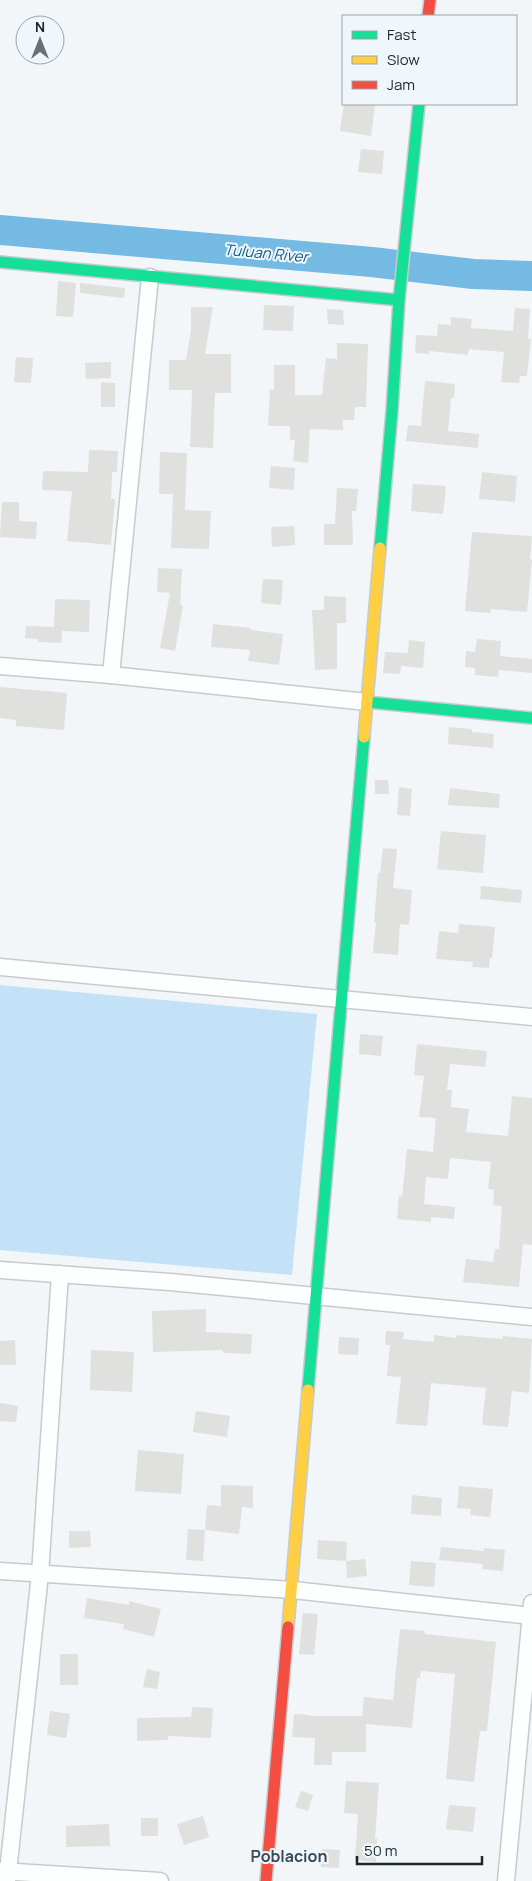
<svg xmlns="http://www.w3.org/2000/svg" width="532" height="1881" font-family="Manrope,sans-serif">
<rect width="100%" height="100%" fill="#f2f6f9"/>
<polygon fill="#c3e2f7" points="0,985 317,1014 292,1275 0,1250"/>
<g fill="none" stroke-linecap="round" stroke-linejoin="round">
<polyline stroke="#74bae2" stroke-width="30" points="0,230 372,262 473,274 532,276"/>
</g>
<g fill="#e0e0de">
<polygon points="344,104 375,104 371,136 340,131"/>
<polygon points="361,149 384,151 382,174 358,172"/>
<polygon points="58,281 76,283 73,317 56,316"/>
<polygon points="80,283 125,288 124,298 80,293"/>
<polygon points="264,305 294,306 293,331 263,330"/>
<polygon points="191,307 213,307 205,354 231,354 231,393 215,393 213,448 190,447 192,390 169,390 169,360 186,360 191,330"/>
<polygon points="515,308 530,309 528,339 531,339 527,376 520,376 519,383 501,382 504,352 469,349 468,355 429,351 429,354 415,353 416,335 437,336 438,324 451,325 451,317 472,319 471,328 513,331"/>
<polygon points="327,309 343,310 344,325 328,324"/>
<polygon points="337,343 368,344 366,407 355,407 354,420 343,420 343,430 310,429 308,463 293,461 295,440 290,440 290,426 268,426 270,389 274,390 274,365 295,365 295,395 322,395 326,358 337,359"/>
<polygon points="16,357 33,358 31,383 14,382"/>
<polygon points="111,362 111,378 86,379 85,363"/>
<polygon points="425,381 455,384 454,398 451,398 448,431 479,434 478,448 406,441 408,425 421,426"/>
<polygon points="101,382 115,383 115,407 101,407"/>
<polygon points="89,450 118,451 117,472 112,472 111,499 115,499 111,545 67,541 72,491 42,490 43,471 88,472"/>
<polygon points="160,452 187,453 185,510 211,511 209,549 171,548 173,494 159,494"/>
<polygon points="271,466 295,468 294,490 269,488"/>
<polygon points="482,472 517,476 515,502 479,499"/>
<polygon points="413,484 446,486 443,514 411,511"/>
<polygon points="337,488 358,489 356,511 352,511 353,545 324,545 324,524 335,524"/>
<polygon points="2,502 19,502 19,521 37,522 36,539 0,537"/>
<polygon points="294,526 295,545 272,547 271,527"/>
<polygon points="472,532 532,536 530,559 532,560 527,612 491,609 491,613 465,611"/>
<polygon points="158,568 182,569 180,605 183,605 175,651 160,648 170,593 157,592"/>
<polygon points="263,579 283,580 281,605 261,603"/>
<polygon points="324,596 346,597 346,623 337,623 337,669 315,670 312,610 324,610"/>
<polygon points="55,599 90,600 89,632 62,631 61,643 38,642 38,639 25,638 26,626 54,627"/>
<polygon points="213,624 251,628 251,630 283,634 279,665 248,661 250,650 211,647"/>
<polygon points="477,639 501,641 500,656 532,659 532,673 499,670 498,677 475,675 475,668 465,667 466,651 475,652"/>
<polygon points="409,640 425,642 423,668 401,666 400,674 383,673 385,652 408,653"/>
<polygon points="0,687 67,693 64,730 16,726 16,720 0,718"/>
<polygon points="449,727 472,729 472,732 494,734 493,748 448,744"/>
<polygon points="375,780 388,780 389,794 375,794"/>
<polygon points="399,787 412,789 410,816 397,815"/>
<polygon points="450,788 500,794 499,808 448,805"/>
<polygon points="441,831 486,835 483,873 437,869"/>
<polygon points="383,848 397,849 393,888 412,890 409,925 400,924 398,955 373,953 376,922 374,922 378,873 380,873"/>
<polygon points="481,886 522,890 521,903 480,899"/>
<polygon points="459,924 495,927 492,958 490,958 489,968 472,967 473,962 436,959 439,931 458,933"/>
<polygon points="360,1034 383,1036 381,1056 359,1054"/>
<polygon points="417,1044 487,1051 485,1067 450,1064 447,1090 452,1090 451,1107 469,1109 466,1132 508,1136 512,1096 532,1098 532,1245 523,1244 519,1287 463,1282 466,1259 493,1262 495,1249 499,1249 502,1206 493,1205 494,1190 488,1189 491,1162 450,1158 448,1179 426,1177 424,1204 455,1207 454,1219 431,1217 431,1222 397,1219 399,1196 402,1197 407,1149 433,1152 436,1118 419,1117 424,1076 414,1075"/>
<polygon points="206,1309 206,1332 252,1334 251,1354 223,1353 223,1350 153,1352 152,1311"/>
<polygon points="386,1331 404,1332 403,1339 434,1342 434,1335 456,1338 457,1335 502,1339 503,1336 532,1339 529,1393 512,1391 508,1427 482,1425 486,1388 431,1383 427,1426 396,1424 401,1377 387,1376 390,1345 385,1345"/>
<polygon points="339,1337 359,1338 358,1355 338,1354"/>
<polygon points="15,1340 16,1365 0,1365 0,1341"/>
<polygon points="91,1350 134,1352 132,1392 90,1390"/>
<polygon points="0,1403 18,1406 16,1422 0,1421"/>
<polygon points="196,1411 230,1416 227,1437 193,1432"/>
<polygon points="138,1450 184,1454 181,1494 135,1491"/>
<polygon points="221,1485 253,1486 253,1508 242,1507 239,1534 205,1530 207,1505 221,1506"/>
<polygon points="459,1486 493,1489 490,1517 470,1515 471,1509 457,1508"/>
<polygon points="412,1495 442,1498 441,1516 411,1514"/>
<polygon points="188,1529 205,1530 203,1561 186,1560"/>
<polygon points="69,1531 90,1531 91,1547 69,1548"/>
<polygon points="318,1540 347,1542 346,1561 317,1559"/>
<polygon points="441,1547 484,1551 484,1548 505,1550 503,1571 482,1569 483,1564 439,1560"/>
<polygon points="365,1559 367,1576 347,1578 346,1561"/>
<polygon points="411,1561 436,1563 434,1587 409,1585"/>
<polygon points="87,1598 129,1605 129,1601 161,1609 154,1637 123,1629 124,1624 84,1618"/>
<polygon points="303,1613 318,1614 314,1655 299,1654"/>
<polygon points="400,1629 425,1631 425,1634 496,1642 487,1731 480,1731 474,1782 446,1779 455,1674 421,1671 420,1678 417,1678 412,1728 366,1724 366,1752 332,1752 332,1765 314,1765 315,1738 292,1737 294,1714 309,1715 309,1716 362,1716 364,1697 393,1700"/>
<rect x="60" y="1654" width="18" height="31"/>
<polygon points="147,1669 160,1672 157,1689 143,1687"/>
<polygon points="192,1707 213,1708 211,1738 168,1736 168,1740 137,1741 137,1718 191,1717"/>
<polygon points="50,1711 70,1714 66,1738 47,1735"/>
<polygon points="346,1781 379,1783 375,1838 377,1838 376,1862 355,1860 358,1814 344,1813"/>
<polygon points="301,1791 313,1795 308,1811 295,1807"/>
<polygon points="449,1805 476,1807 473,1832 446,1829"/>
<polygon points="203,1816 209,1837 184,1845 177,1824"/>
<rect x="141" y="1818" width="17" height="18"/>
<polygon points="109,1824 110,1846 66,1847 66,1826"/>
<polygon points="322,1849 340,1850 339,1868 321,1867"/>
</g>
<g fill="none" stroke-linecap="round" stroke-linejoin="round">
<defs>
<g id="street">
<polyline points="0,666 111,675 367,702"/>
<polyline points="111,675 150,277"/>
<polyline points="0,967 532,1017"/>
<polyline points="0,1270 170,1282 532,1317"/>
<polyline points="0,1571 293,1590 532,1616"/>
<polyline points="0,1871 160,1881"/>
<polyline points="7,1881 40,1574 60,1274"/>
<polyline points="506,1881 532,1603"/>
</g>
<g id="fast">
<polyline points="0,262 399,300"/>
<polyline points="380,548 392,411 399,300 419,104"/>
<polyline points="367,702 532,718"/>
<polyline points="308,1390 364,737"/>
</g>
<g id="slow">
<polyline points="364,737 380,548"/>
<polyline points="288,1627 308,1390"/>
</g>
<g id="jam">
<polyline points="428,16 430,0"/>
<polyline points="266,1881 288,1627"/>
</g>
</defs>
<use href="#street" stroke="#c5cbce" stroke-width="19"/>
<use href="#fast" stroke="#c5cbce" stroke-width="14"/>
<use href="#slow" stroke="#c5cbce" stroke-width="14"/>
<use href="#jam" stroke="#c5cbce" stroke-width="14"/>
<use href="#street" stroke="#fdfefe" stroke-width="16"/>
<use href="#fast" stroke="#16e098" stroke-width="11"/>
<use href="#slow" stroke="#ffcf43" stroke-width="11"/>
<use href="#jam" stroke="#f24e42" stroke-width="11"/>
</g>
<g text-anchor="middle" dominant-baseline="central" stroke-width="4" stroke-linejoin="round" paint-order="stroke">
<g font-size="15" font-style="italic" fill="#105c81" stroke="#eff7fc">
<text transform="translate(266 253) rotate(5)">Tuluan River</text>
</g>
<g font-size="16" font-weight="bold" fill="#3a4a55" stroke="#eff7fc">
<text x="289" y="1856">Poblacion</text>
</g>
</g>
<rect x="342" y="15" width="175" height="90" fill="#eff7fc" stroke="#9ca3a8"/>
<rect x="352" y="31" width="25" height="8" fill="#16e098" stroke="#9ca3a8"/>
<text x="387" y="40" font-size="15" fill="#1f262b">Fast</text>
<rect x="352" y="56" width="25" height="8" fill="#ffcf43" stroke="#9ca3a8"/>
<text x="387" y="65" font-size="15" fill="#1f262b">Slow</text>
<rect x="352" y="81" width="25" height="8" fill="#f24e42" stroke="#9ca3a8"/>
<text x="387" y="90" font-size="15" fill="#1f262b">Jam</text>
<g transform="translate(40 40)"><circle r="24" fill="#eff7fc" stroke="#9ca3a8"/>
<path d="M0-4L9 19L0 12L-9 19Z" fill="#696f73"/>
<text y="-8" font-size="14" font-weight="bold" text-anchor="middle" fill="#1f262b">N</text>
</g>
<path d="M357 1856v8h125v-8" fill="none" stroke="#1f262b" stroke-width="2.5"/>
<text x="364" y="1856" font-size="15" fill="#1f262b" stroke="#eff7fc" stroke-width="4" paint-order="stroke">50 m</text>
</svg>
